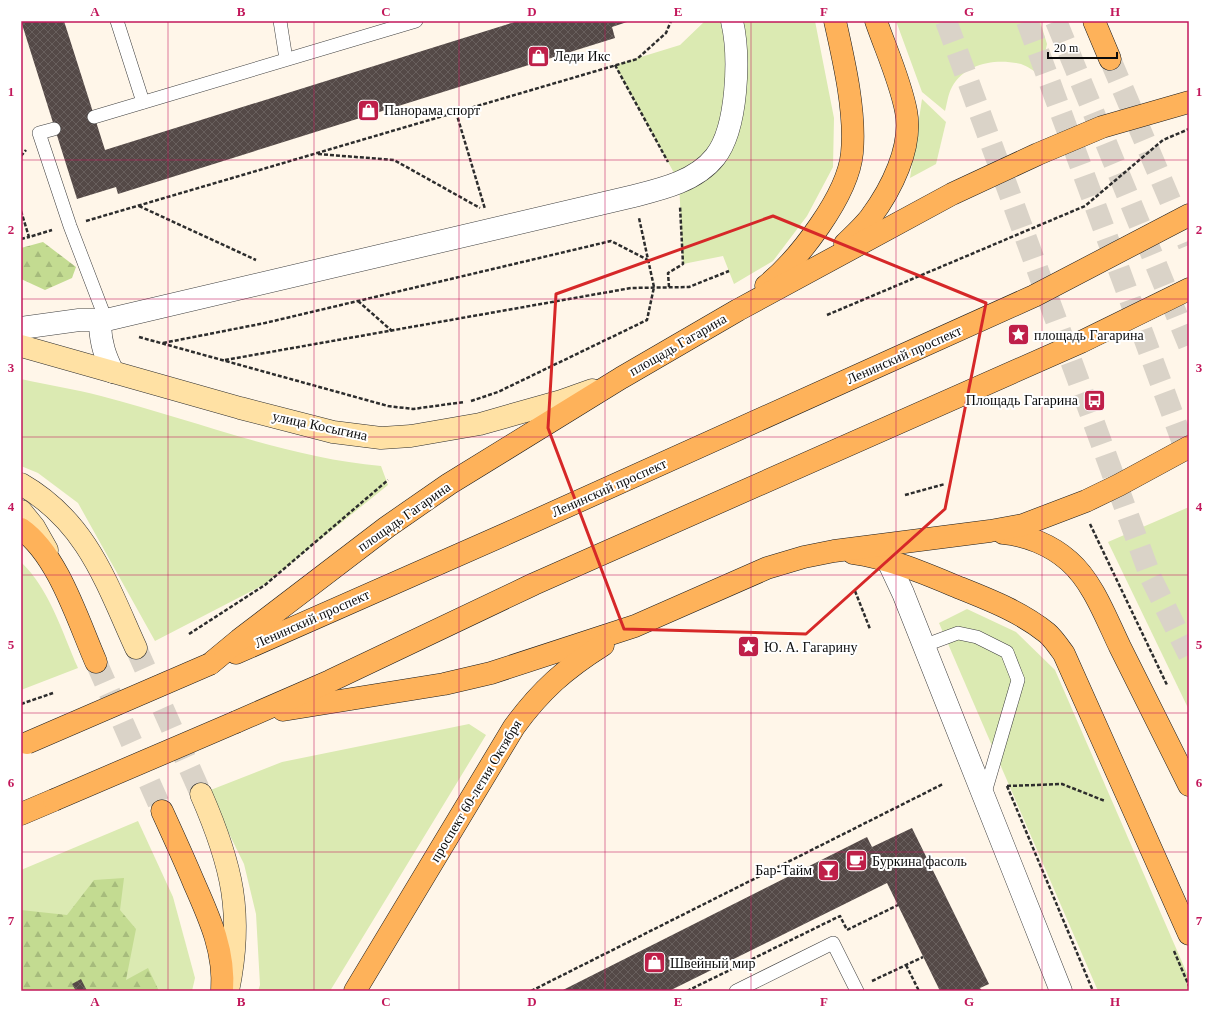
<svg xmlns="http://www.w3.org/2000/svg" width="1210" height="1012" font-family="'Times New Roman',serif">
<defs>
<pattern id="forest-firs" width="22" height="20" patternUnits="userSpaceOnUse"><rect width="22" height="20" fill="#c3db91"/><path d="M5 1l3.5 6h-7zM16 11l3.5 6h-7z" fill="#a6bb7c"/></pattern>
<pattern id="building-cross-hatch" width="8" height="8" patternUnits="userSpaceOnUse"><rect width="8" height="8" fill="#544947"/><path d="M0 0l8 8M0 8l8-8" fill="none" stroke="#685f5d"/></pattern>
</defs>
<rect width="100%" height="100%" fill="#fff6e9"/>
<g fill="#dbeab2">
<polygon points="705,21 815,21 834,118 833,167 807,216 773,261 734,284 723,256 683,264 679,182 615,65 680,45"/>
<path d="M896,21h144l7,23 -7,31c-6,-4 -13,-9 -19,-11 -25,-6 -56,-1 -69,23 -4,7 -5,17 -7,24l-23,-19z"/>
<polygon points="922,99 946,122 936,164 910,178"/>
<path d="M21,379c27,6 54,10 80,17 93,24 184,61 280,70l7,19 -123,99 -110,57 -77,-138 -40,-30 -17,-7z"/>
<polygon points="1189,507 1189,710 1108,542"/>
<path d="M21,562c29,28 41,70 57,106l-57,22z"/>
<polygon points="967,609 1016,632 1055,670 1189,978 1189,991 1098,991 939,623"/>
<polygon points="469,724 486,735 330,991 258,991 260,985 256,914 244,864 208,791 282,762"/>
<polygon points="138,821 173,897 195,978 192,991 21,991 21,870"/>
</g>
<g fill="url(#forest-firs)">
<polygon points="43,242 76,267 72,278 45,290 21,279 21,248"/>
<polygon points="124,878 120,910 136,929 126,980 148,968 159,991 21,991 21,910 67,915 94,880"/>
</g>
<g fill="url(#building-cross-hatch)">
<polygon points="21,21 64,21 105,150 518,21 630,21 612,27 615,38 118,194 116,187 77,199"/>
<polygon points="912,828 989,984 980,988 982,991 940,991 887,883 669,991 561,991 867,837 872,847"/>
<polygon points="81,979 87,991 76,991 72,984"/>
</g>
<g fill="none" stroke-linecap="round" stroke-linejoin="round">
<polyline stroke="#dad3c8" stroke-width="22" stroke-dasharray="22 11" stroke-linecap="butt" points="136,648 201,794"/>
<g stroke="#dad3c8" stroke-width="22" stroke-dasharray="22 11" stroke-linecap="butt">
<polyline points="946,21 1151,578 1189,655"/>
<polyline points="1027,21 1189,459"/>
<polyline points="1056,21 1189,345"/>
<polyline points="1110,59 1189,245"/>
<polyline points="96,662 162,811"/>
</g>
<defs>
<g id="service">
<polyline points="117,21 143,102"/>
<polyline points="280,21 286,59"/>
<polyline points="94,117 416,21"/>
<polyline points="54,129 39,133 70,226 106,320"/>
<polyline points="923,646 958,633 977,637 1007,652 1018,680 984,796"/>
<polyline points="736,991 833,943 857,991"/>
</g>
<g id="minor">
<path d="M106,320l-6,6c1,18 5,30 13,46"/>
<path d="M21,328l58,-8h27l528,-124c28,-7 62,-15 81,-39 23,-29 25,-101 17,-136"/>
<polyline points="888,561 903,593 1061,991"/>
</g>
<g id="secondary">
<polyline points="21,346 240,408 333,432 381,438 411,436 480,424 561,401 592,390"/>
<path d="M21,484c66,38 85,98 115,164"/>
<polyline points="21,511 34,527 47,550"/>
<path d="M201,794c31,71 43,120 27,197"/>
</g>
<g id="primary">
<polyline points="1094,21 1110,59"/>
<path d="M845,244c8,-8 18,-17 25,-26 21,-28 43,-71 36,-107 -6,-31 -20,-61 -30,-90"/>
<path d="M766,286c32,-26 82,-90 86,-133 4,-40 -8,-92 -17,-132"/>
<path d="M21,529c37,26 57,92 75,133"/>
<path d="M1003,533c23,2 48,12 66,28 24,21 37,57 51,86 23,46 46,92 69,138"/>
<path d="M853,553c37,5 73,21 107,35 30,12 61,24 87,45 6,5 12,14 17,21l125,280"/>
<polyline points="236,653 508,533 1034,296 1189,215"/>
<polyline points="210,664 239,640 387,527 449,484 621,378 738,310 952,194 1038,154 1102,127 1189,102"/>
<polyline points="283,710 444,684 491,673 635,626 767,568 804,557 834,551 990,531 1023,525 1086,501 1119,485 1189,447"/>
<polyline points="236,722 330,681 534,584 1081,342 1189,289"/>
<path d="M162,811c11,24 22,48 32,72 16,36 31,69 28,108"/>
<polyline points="21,814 54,800"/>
<path d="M355,991l159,-264c27,-37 51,-58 89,-82"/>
</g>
</defs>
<use href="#service" stroke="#3e3e3e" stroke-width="14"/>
<use href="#minor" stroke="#3e3e3e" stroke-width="23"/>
<use href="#secondary" stroke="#2d2d2d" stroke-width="23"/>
<use href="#primary" stroke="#1c1c1c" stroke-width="23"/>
<g stroke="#2d2d2d" stroke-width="2.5" stroke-dasharray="4 2" stroke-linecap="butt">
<polyline points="615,65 668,162"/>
<polyline points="456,112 485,209"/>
<polyline points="318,154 394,160 480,208"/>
<polyline points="21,156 26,150"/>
<polyline points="139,206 256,260"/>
<polyline points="21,211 29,237 52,230"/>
<polyline points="86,221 637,59 666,33 671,21"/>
<polyline points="21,239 29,237"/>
<polyline points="669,287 668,273 683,264 680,206"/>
<polyline points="358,301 392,331"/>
<polyline points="827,315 1085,206 1163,140 1189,129"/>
<polyline points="139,337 388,406 413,409 464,402"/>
<polyline points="163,343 265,323 611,241 648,260"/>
<polyline points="225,360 631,288 689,287 729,271"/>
<polyline points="471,401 498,392 647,320 654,287 639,218"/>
<polyline points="905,495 945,484"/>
<polyline points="1090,524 1167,685"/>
<polyline points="855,591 870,629"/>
<polyline points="189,634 265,585 388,480"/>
<polyline points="21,704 53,693"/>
<polyline points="1007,786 1093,991"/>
<polyline points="1007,786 1062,784 1105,801"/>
<polyline points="847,930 898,905"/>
<polyline points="1174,951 1189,986"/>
<polyline points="906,965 919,991"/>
<polyline points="872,981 923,957"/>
<polyline points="531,991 943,784"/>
<polyline points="687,991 840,916 847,930"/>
</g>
<use href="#service" stroke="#fff" stroke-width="13"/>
<use href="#minor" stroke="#fff" stroke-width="22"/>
<use href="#secondary" stroke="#ffe1a4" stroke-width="22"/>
<use href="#primary" stroke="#feb25a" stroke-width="22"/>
<defs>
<g id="primary-bridge">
<polyline points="27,743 210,664"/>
<polyline points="54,800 236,722"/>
</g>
</defs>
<use href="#primary-bridge" stroke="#1c1c1c" stroke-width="23" stroke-linecap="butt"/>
<use href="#primary-bridge" stroke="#feb25a" stroke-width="22"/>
</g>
<path fill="none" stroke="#d62828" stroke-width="3" stroke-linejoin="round" d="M773,216l213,87 -41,206 -139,125 -182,-5 -76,-201 8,-134z"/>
<path fill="none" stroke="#c2185b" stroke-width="1" stroke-opacity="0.55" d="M168,21v970M314,21v970M459,21v970M605,21v970M751,21v970M896,21v970M1042,21v970M21,160h1168M21,299h1168M21,437h1168M21,575h1168M21,713h1168M21,852h1168"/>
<defs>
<symbol id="shop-square" viewBox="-11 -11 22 22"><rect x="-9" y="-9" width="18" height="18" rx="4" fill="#bf1f49" stroke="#fff"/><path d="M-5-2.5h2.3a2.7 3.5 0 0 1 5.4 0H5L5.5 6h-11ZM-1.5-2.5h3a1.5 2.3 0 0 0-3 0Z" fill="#fff"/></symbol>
<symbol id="sight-square" viewBox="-11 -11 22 22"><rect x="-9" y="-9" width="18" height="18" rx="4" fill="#bf1f49" stroke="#fff"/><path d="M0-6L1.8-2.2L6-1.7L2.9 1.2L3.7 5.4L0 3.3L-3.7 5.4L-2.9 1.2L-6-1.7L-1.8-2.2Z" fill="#fff"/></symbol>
<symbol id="bus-square" viewBox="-11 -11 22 22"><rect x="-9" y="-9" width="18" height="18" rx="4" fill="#bf1f49" stroke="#fff"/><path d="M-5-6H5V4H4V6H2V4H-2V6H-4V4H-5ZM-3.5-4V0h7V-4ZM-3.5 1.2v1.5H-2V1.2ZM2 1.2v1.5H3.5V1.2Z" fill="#fff"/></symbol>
<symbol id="cafe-square" viewBox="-11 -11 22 22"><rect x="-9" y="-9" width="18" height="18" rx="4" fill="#bf1f49" stroke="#fff"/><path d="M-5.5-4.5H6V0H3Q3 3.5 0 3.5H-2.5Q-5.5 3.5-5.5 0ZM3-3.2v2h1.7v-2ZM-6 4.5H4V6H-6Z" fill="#fff"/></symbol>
<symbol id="bar-square" viewBox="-11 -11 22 22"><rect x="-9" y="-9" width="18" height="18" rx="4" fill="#bf1f49" stroke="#fff"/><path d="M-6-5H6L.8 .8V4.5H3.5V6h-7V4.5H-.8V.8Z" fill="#fff"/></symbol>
</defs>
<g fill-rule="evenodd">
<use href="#shop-square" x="526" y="44" width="25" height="25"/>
<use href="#shop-square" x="356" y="98" width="25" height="25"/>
<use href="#sight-square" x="1006" y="322" width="25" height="25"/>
<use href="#bus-square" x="1082" y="388" width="25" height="25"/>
<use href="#sight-square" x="736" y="634" width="25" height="25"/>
<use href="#cafe-square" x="844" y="848" width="25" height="25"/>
<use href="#bar-square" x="816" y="858" width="25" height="25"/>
<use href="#shop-square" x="642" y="950" width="25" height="25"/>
</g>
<g text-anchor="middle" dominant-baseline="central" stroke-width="4" stroke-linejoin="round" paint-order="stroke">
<g font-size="14" fill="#0b0b0b" stroke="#fff" text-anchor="start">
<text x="554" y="56">Леди Икс</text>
<text x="384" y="110">Панорама спорт</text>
<text x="1034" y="335">площадь Гагарина</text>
<text x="1078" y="400" text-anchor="end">Площадь Гагарина</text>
<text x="764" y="647">Ю. А. Гагарину</text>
<text x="872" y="861">Буркина фасоль</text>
<text x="812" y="870" text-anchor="end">Бар-Тайм</text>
<text x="670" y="963">Швейный мир</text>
</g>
<g font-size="14" fill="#0b0b0b" stroke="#fff">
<text transform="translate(678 345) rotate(-30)">площадь Гагарина</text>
<text transform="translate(904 355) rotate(-24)">Ленинский проспект</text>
<text transform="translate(320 426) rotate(12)">улица Косыгина</text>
<text transform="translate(609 488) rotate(-24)">Ленинский проспект</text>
<text transform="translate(404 517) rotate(-35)">площадь Гагарина</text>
<text transform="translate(312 619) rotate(-24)">Ленинский проспект</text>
<text transform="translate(476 791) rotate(-59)">проспект 60-летия Октября</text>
</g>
</g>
<rect width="1210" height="1012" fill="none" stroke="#ffffff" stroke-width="44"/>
<path d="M1048 52v6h69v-6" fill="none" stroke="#0b0b0b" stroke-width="2"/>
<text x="1054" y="52" font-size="12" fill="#0b0b0b" stroke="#ffffff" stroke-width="3" paint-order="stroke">20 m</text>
<rect x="22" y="22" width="1166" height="968" fill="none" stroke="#c2185b" stroke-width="1.5"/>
<g font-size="13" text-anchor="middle" font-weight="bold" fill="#c2185b">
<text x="95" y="16">A</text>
<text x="241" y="16">B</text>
<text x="386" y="16">C</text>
<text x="532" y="16">D</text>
<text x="678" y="16">E</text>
<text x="824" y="16">F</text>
<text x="969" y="16">G</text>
<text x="1115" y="16">H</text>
<text x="11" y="96">1</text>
<text x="1199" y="96">1</text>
<text x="11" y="234">2</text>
<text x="1199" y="234">2</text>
<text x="11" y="372">3</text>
<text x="1199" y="372">3</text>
<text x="11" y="511">4</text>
<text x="1199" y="511">4</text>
<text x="11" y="649">5</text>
<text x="1199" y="649">5</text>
<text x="11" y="787">6</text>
<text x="1199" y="787">6</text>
<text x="11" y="925">7</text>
<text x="1199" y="925">7</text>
<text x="95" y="1006">A</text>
<text x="241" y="1006">B</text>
<text x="386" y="1006">C</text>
<text x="532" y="1006">D</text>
<text x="678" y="1006">E</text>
<text x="824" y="1006">F</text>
<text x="969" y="1006">G</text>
<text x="1115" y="1006">H</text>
</g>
</svg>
